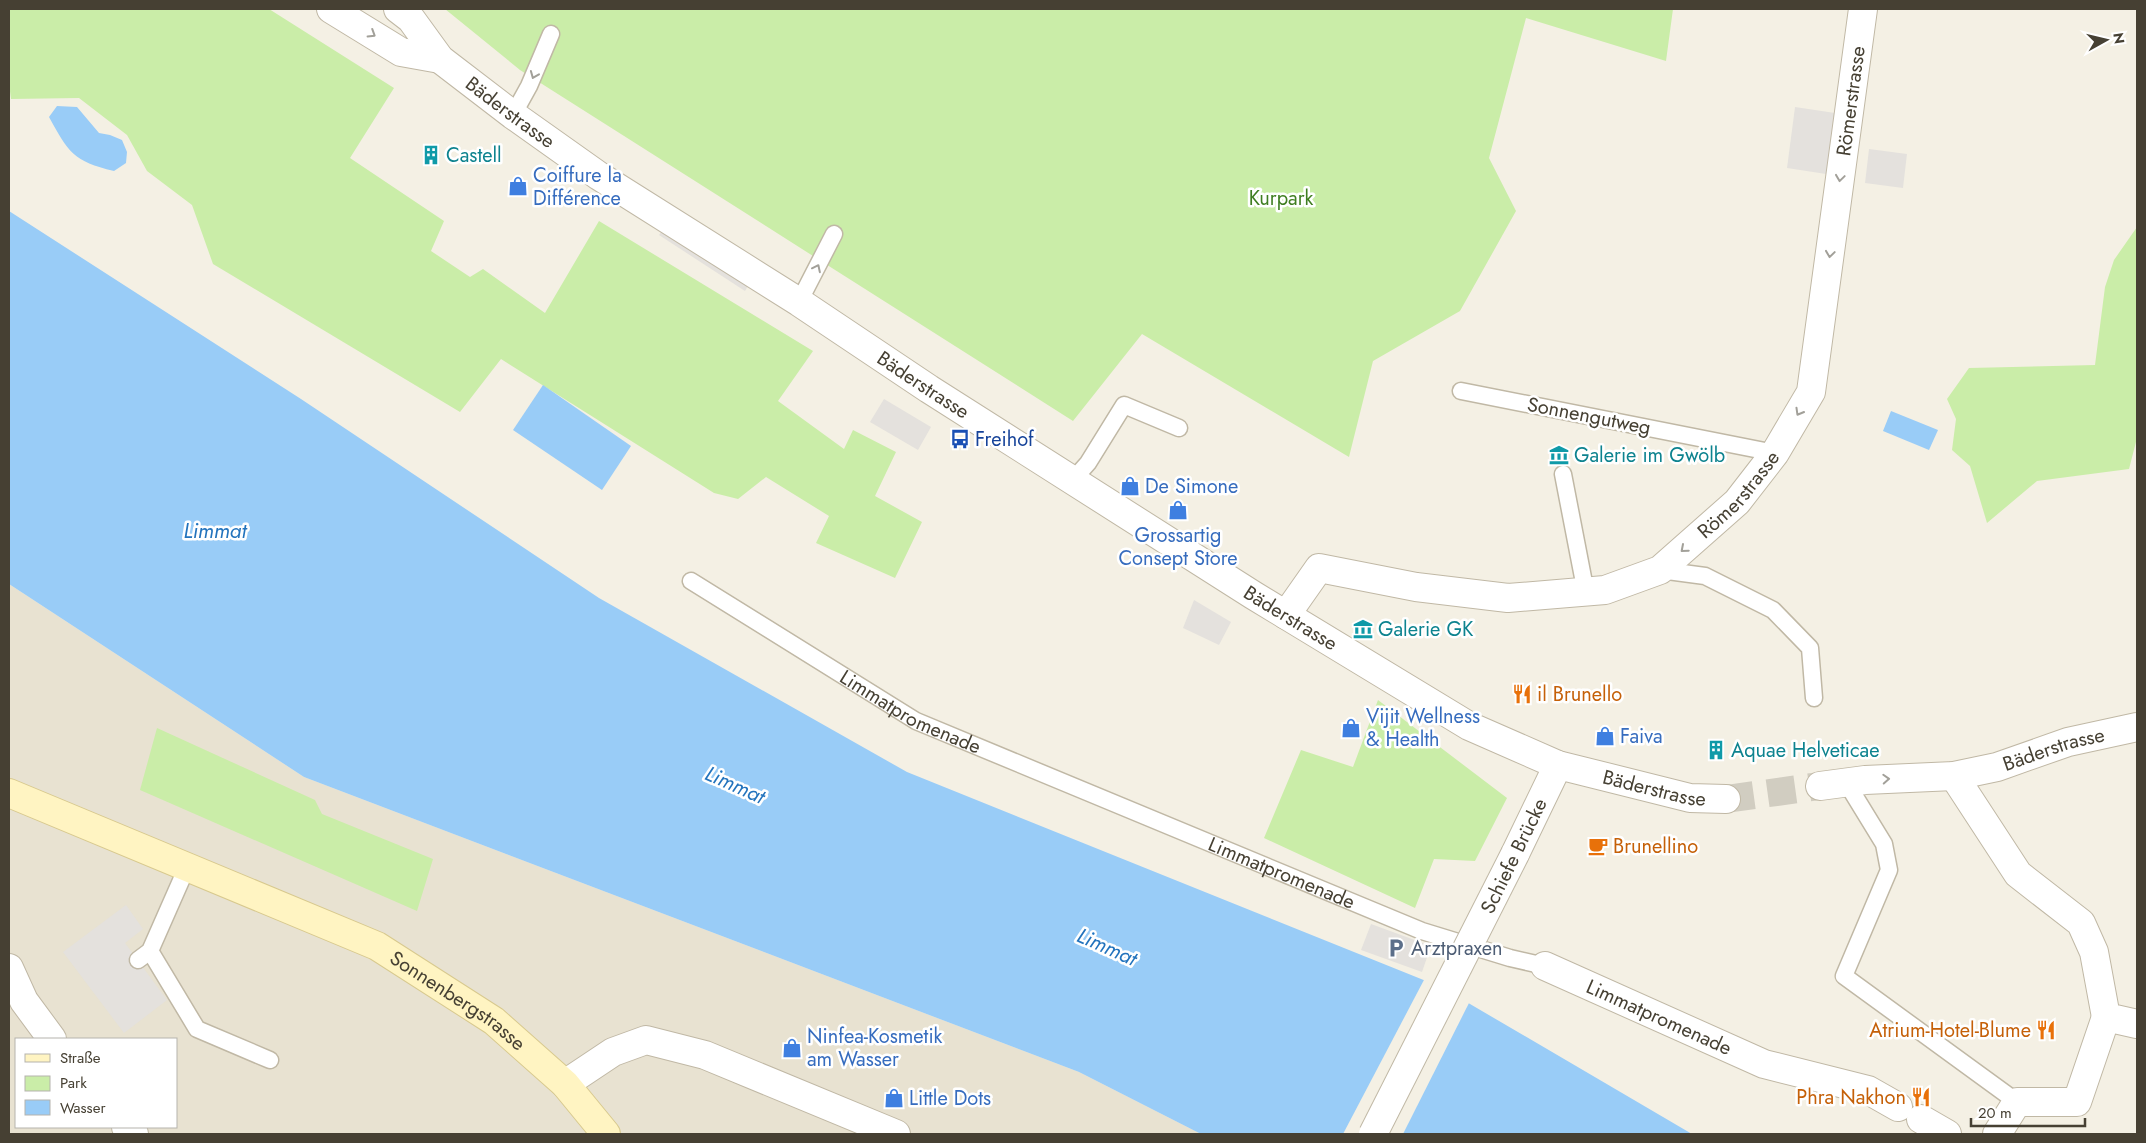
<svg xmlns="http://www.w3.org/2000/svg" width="2146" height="1143" font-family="Jost,sans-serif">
<rect width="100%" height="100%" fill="#f4f0e4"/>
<path fill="#e8e2d1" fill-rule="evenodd" d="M9,584l295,193 775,295 122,62h-1192zM16,1039h160v88h-160z"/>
<g fill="#caeda8">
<polygon points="9,9 269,9 394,88 350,158 444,221 431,251 470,277 483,269 545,313 599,221 813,351 778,401 844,449 853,430 896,452 875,496 922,522 895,578 816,543 829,516 766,477 738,499 714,493 501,359 460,412 213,264 192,205 147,171 127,135 79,98 11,99 9,84"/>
<polygon points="445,9 1673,9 1666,61 1526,18 1489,158 1516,211 1460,311 1373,361 1349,457 1142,334 1073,421 520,70"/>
<polygon points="2137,227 2137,438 2129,469 2037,481 1987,523 1970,466 1952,450 1956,419 1947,399 1969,368 2095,365 2105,287 2114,260"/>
<polygon points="1378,700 1507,798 1475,861 1434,859 1415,908 1264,838 1301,750 1353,767"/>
<polygon points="157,728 315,800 322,814 433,859 417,911 140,790"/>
</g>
<g fill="#e4e1dd">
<polygon points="1795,107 1835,113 1826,174 1787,168"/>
<polygon points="1869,149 1907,154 1903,188 1865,183"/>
<polygon points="666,226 751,281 745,291 659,235"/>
<polygon points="884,399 931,427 918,450 870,422"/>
<polygon points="1194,600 1231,622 1219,645 1183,628"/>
<polygon points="126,905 143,929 125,943 167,1000 124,1033 63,952"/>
<polygon points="1371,924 1431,946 1422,972 1361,950"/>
</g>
<g fill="#99ccf7">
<path d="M57,106l20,1 22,26 11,2 12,5 5,12 -1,11 -12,8c-41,-10 -45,-18 -65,-54z"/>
<polygon points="9,211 301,399 599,598 907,772 1441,987 1692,1134 1201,1134 1079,1072 304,777 9,584"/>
<polygon points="543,385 631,446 602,490 513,430"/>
<polygon points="1891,411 1938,430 1929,450 1883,431"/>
</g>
<polygon fill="#f4f0e4" points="1425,978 1442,985 1470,1001 1403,1134 1343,1134"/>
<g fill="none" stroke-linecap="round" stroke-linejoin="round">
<polyline stroke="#d1cdc1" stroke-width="28" stroke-dasharray="28 14" stroke-linecap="butt" points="1726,799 1820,786"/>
<defs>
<g id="service">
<polyline points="513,115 529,86 551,34"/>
<polyline points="799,302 834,234"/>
<polyline points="1461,391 1775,453"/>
<polyline points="1563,474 1586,593"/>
<polyline points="1072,481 1088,463 1124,405 1179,428"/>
<polyline points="1660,570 1705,576 1773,610 1810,648 1814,698"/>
<path id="s1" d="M691,581l225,140 506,210 88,27 35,8"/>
<polyline points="1846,782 1884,844 1889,870 1844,976 2017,1102"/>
<polyline points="150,951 197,1029 270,1060"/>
<polyline points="138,960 150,951 187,867"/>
</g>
<g id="minor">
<polyline points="331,9 401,52 440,59"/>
<path id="s2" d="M398,9l13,10 29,40 73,56 86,61 200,126 130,87 324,206 216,131 89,39 132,33 36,1"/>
<path id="s3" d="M1286,615l33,-47 97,19 92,11 97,-8 55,-20 77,-68 38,-49 36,-61 52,-383"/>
<polyline points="1954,776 2018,874 2081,923 2094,952 2106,1017 2137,1024"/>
<path id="s4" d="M1820,786l45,-6 89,-4 43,-9 71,-25 69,-15"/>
<polyline points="1515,854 1558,765"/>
<path id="s5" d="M1545,966l219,98 104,26 30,17"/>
<polyline points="9,968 24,1001 52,1039"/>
<polyline points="565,1084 613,1052 646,1040 705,1055 896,1134"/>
<polyline points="1921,1119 1947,1134"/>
<polyline points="126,1127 134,1134"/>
<polyline points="1997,1134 2017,1102 2077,1102 2106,1017"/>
</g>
<g id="secondary">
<path id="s6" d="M9,793l368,153 117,75 71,63 41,50"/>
</g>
</defs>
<use href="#service" stroke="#c0b8a5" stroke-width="19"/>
<use href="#minor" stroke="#c0b8a5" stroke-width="30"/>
<use href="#secondary" stroke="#d8c98e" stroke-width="30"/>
<use href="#service" stroke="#fff" stroke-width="16"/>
<use href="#minor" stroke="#fff" stroke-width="28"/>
<use href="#secondary" stroke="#fff4c2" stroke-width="28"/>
<defs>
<polyline id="minor-bridge" points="1373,1134 1515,854"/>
</defs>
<use href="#minor-bridge" stroke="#c0b8a5" stroke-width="30" stroke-linecap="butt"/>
<use href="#minor-bridge" stroke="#fff" stroke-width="28"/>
</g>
<defs><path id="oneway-chevron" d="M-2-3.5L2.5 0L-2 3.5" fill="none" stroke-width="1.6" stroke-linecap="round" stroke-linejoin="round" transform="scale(1.25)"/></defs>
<g stroke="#a2a099">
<use href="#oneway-chevron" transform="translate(372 34) rotate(32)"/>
<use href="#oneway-chevron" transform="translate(534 75) rotate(112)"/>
<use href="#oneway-chevron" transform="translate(1840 178) rotate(98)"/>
<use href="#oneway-chevron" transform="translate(1830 254) rotate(98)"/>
<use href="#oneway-chevron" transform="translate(817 268) rotate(-64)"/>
<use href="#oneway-chevron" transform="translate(1799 412) rotate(120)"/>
<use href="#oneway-chevron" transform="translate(1684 549) rotate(139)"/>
<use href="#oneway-chevron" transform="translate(1886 779) rotate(-3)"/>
</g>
<defs>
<symbol id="building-bare" viewBox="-9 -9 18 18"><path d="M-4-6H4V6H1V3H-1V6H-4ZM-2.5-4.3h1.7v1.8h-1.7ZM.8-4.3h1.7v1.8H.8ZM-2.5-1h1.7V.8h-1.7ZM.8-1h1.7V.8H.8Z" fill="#0f9aa8" stroke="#fff" stroke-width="2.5" paint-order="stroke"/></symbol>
<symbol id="shop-bare" viewBox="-9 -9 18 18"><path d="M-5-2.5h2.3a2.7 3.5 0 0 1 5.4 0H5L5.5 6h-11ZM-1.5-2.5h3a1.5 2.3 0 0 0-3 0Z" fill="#3f7fe0" stroke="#fff" stroke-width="2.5" paint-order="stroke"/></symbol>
<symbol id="bus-bare" viewBox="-9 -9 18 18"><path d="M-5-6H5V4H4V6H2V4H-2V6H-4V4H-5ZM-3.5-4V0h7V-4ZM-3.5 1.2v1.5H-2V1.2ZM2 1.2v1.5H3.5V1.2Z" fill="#1a4fb4" stroke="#fff" stroke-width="2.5" paint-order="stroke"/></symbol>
<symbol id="museum-bare" viewBox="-9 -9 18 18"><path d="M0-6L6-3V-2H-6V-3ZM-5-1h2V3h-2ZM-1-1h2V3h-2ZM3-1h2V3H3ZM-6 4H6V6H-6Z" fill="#0f9aa8" stroke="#fff" stroke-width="2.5" paint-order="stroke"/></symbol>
<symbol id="restaurant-bare" viewBox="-9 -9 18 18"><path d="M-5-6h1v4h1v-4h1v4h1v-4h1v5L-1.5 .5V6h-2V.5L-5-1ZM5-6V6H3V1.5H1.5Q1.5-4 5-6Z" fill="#e8710a" stroke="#fff" stroke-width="2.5" paint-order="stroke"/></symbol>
<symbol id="cafe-bare" viewBox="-9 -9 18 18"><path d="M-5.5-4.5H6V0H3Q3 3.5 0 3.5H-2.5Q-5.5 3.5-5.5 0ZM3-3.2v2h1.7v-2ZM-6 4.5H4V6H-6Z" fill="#e8710a" stroke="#fff" stroke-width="2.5" paint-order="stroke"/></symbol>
<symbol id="parking-bare" viewBox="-9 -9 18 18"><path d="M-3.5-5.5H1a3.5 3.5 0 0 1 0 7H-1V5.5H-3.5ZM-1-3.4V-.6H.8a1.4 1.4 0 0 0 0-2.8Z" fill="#5c6f8a" stroke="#fff" stroke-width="2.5" paint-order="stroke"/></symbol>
</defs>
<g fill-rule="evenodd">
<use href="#building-bare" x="417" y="141" width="28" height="28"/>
<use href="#shop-bare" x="504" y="172" width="28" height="28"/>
<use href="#bus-bare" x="946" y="425" width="28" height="28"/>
<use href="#museum-bare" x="1545" y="441" width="28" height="28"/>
<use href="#shop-bare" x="1116" y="472" width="28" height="28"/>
<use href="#shop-bare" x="1164" y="496" width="28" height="28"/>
<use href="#museum-bare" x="1349" y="615" width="28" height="28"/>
<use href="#restaurant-bare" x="1508" y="680" width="28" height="28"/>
<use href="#shop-bare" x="1337" y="714" width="28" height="28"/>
<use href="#shop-bare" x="1591" y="722" width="28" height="28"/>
<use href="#building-bare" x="1702" y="736" width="28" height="28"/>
<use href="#cafe-bare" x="1584" y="832" width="28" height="28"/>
<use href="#parking-bare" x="1382" y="934" width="28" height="28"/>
<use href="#restaurant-bare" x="2032" y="1016" width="28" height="28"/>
<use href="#shop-bare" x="778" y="1034" width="28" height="28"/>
<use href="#restaurant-bare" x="1907" y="1083" width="28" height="28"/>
<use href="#shop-bare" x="880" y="1084" width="28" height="28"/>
</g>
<g text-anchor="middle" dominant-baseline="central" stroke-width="5" stroke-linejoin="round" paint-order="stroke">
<g font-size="20" fill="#464033" stroke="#fff">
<text stroke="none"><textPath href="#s3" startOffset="934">Römerstrasse</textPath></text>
<text stroke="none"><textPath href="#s2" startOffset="154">Bäderstrasse</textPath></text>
<text stroke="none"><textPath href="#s2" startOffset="649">Bäderstrasse</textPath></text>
<text transform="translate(1589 416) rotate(11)">Sonnengutweg</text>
<text stroke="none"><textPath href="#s3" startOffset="514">Römerstrasse</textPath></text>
<text stroke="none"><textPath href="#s2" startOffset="1084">Bäderstrasse</textPath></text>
<text stroke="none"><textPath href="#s1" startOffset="256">Limmatpromenade</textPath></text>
<text stroke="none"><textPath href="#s4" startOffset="238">Bäderstrasse</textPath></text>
<text stroke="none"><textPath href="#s2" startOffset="1489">Bäderstrasse</textPath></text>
<text transform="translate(1514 856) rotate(-64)">Schiefe Brücke</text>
<text stroke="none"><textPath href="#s1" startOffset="661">Limmatpromenade</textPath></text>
<text stroke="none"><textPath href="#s6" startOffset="496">Sonnenbergstrasse</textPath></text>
<text stroke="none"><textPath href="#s5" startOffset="125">Limmatpromenade</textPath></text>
</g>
<g font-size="20" fill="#0d838f" stroke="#fff" text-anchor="start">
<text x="446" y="155">Castell</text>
<text x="1574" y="455">Galerie im Gwölb</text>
<text x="1378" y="629">Galerie GK</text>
<text x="1731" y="750">Aquae Helveticae</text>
</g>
<g font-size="20" fill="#366cbe" stroke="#fff" text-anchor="start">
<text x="533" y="175">Coiffure la<tspan x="533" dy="23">Différence</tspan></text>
<text x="1145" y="486">De Simone</text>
<text x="1178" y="535" text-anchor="middle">Grossartig<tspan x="1178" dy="23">Consept Store</tspan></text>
<text x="1366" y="716">Vijit Wellness<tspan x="1366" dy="23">&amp; Health</tspan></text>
<text x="1620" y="736">Faiva</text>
<text x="807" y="1036">Ninfea-Kosmetik<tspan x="807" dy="23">am Wasser</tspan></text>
<text x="909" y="1098">Little Dots</text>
</g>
<g font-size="20" fill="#3f7e21" stroke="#fff">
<text x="1281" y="198">Kurpark</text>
</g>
<g font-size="20" fill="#164399" stroke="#fff" text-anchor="start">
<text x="975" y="439">Freihof</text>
</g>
<g font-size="20" fill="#c56008" stroke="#fff" text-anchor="start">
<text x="1537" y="694">il Brunello</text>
<text x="1613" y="846">Brunellino</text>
<text x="2031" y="1030" text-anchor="end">Atrium-Hotel-Blume</text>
<text x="1906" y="1097" text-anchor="end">Phra Nakhon</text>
</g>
<g font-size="20" fill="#4e5e75" stroke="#fff" text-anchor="start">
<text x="1411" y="948">Arztpraxen</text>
</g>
<g font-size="21" font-style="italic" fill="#2273bd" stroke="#fff">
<text x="215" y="531">Limmat</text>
<text transform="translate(735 785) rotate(24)">Limmat</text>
<text transform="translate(1107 947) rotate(24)">Limmat</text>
</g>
</g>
<rect width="2146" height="1143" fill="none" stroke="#464033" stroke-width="20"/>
<rect x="15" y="1038" width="162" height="90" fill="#ffffff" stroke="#b5b3ad"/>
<rect x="25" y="1054" width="25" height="8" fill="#fff4c2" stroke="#b5b3ad"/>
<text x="60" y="1063" font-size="15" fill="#464033">Straße</text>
<rect x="25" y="1076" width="25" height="15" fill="#caeda8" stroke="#b5b3ad"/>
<text x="60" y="1088" font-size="15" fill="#464033">Park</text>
<rect x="25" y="1100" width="25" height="15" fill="#99ccf7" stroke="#b5b3ad"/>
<text x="60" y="1113" font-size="15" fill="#464033">Wasser</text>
<g transform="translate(2106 40) rotate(82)" stroke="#ffffff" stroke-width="4" paint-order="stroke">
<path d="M0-4L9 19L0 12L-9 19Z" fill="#464033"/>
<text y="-8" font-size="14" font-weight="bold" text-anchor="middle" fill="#464033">N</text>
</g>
<path d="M1971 1118v8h114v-8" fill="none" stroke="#464033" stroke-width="2.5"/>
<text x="1978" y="1118" font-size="15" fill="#464033" stroke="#ffffff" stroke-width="4" paint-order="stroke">20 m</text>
</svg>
